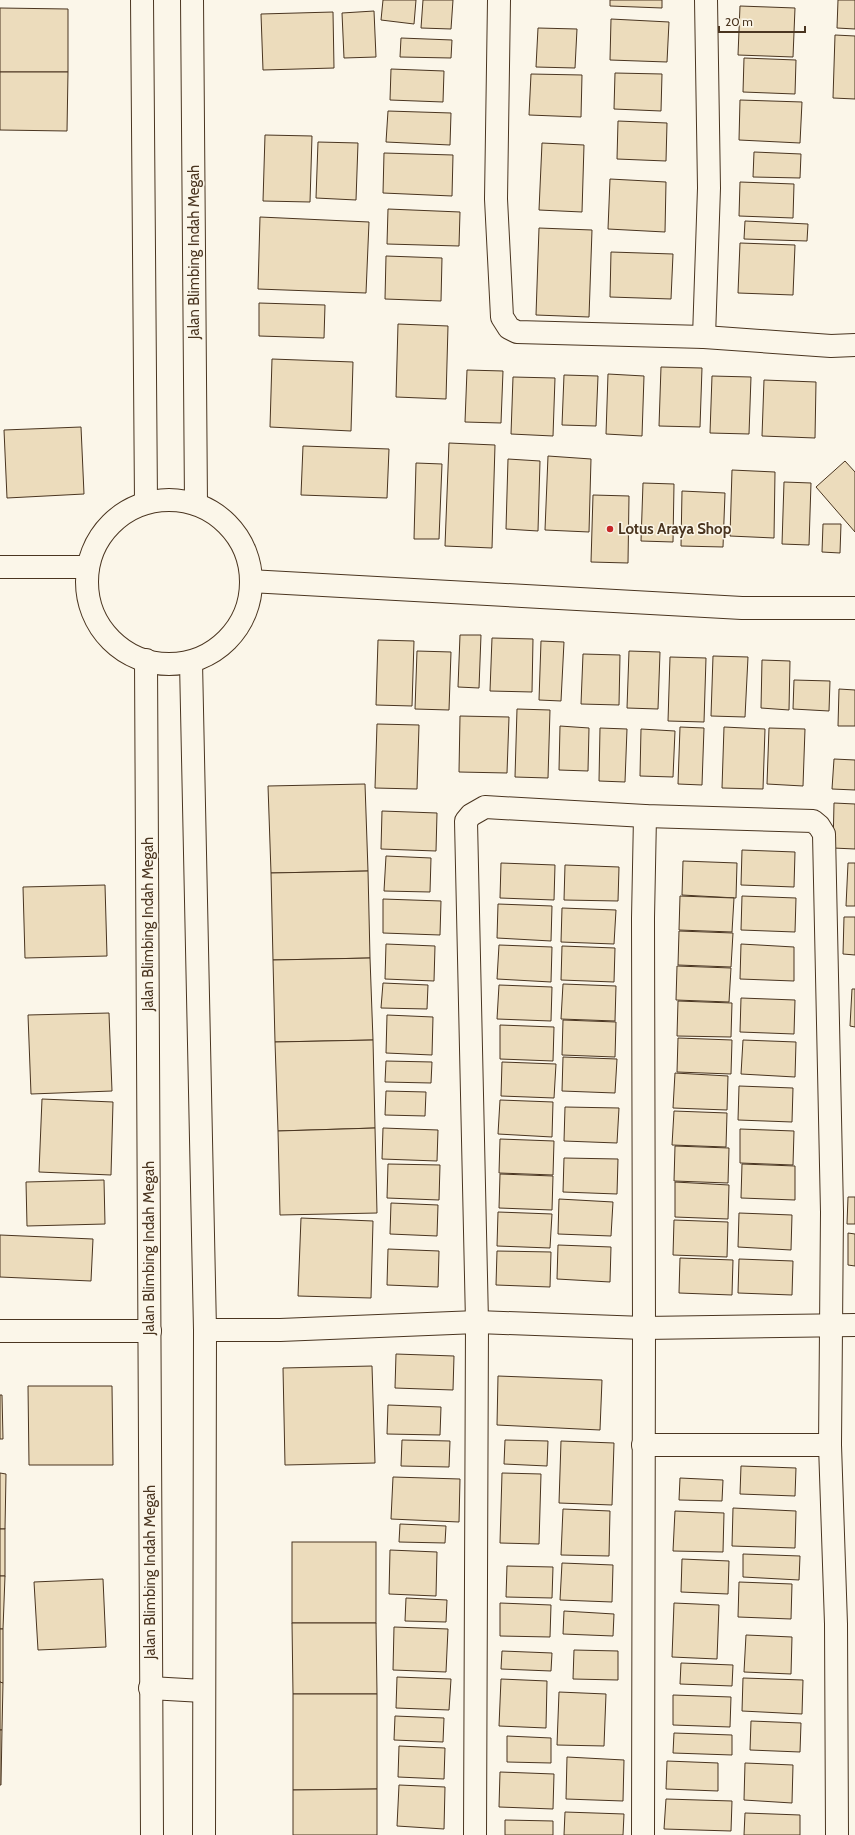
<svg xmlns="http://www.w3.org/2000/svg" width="855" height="1835" font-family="Cabin,sans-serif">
<rect width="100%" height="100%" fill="#fbf6e9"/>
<g fill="#ecdcbc" stroke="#4a3520">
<polygon points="383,0 416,0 414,24 381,20"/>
<polygon points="423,0 453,0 451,29 421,28"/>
<polygon points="610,0 662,0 662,8 610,6"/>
<polygon points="838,0 855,0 855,29 837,28"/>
<polygon points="740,6 795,8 793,57 738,55"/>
<polygon points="0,8 68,9 68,72 0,72"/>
<polygon points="374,11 376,57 344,58 342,13"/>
<polygon points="333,12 334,68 263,70 261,14"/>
<polygon points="611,19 669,22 667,62 610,60"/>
<polygon points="538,28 577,29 575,68 536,67"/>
<polygon points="835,35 855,36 855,99 833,98"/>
<polygon points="401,38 452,40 451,58 400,57"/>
<polygon points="744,58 796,60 795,94 743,92"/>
<polygon points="391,69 444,71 443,102 390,100"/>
<polygon points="0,72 68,72 67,131 0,130"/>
<polygon points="615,73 662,74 661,111 614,109"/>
<polygon points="531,74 582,75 581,117 529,115"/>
<polygon points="740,100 802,102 800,143 739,140"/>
<polygon points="388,111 451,113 450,145 386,142"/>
<polygon points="618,121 667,123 666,161 617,159"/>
<polygon points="265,135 312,136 310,202 263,201"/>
<polygon points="318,142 358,143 356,200 316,198"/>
<polygon points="542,143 584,145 582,212 539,210"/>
<polygon points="754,152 801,154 800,178 753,177"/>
<polygon points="384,153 453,155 452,196 383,193"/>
<polygon points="610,179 666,182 665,232 608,229"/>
<polygon points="740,182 794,184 793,218 739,216"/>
<polygon points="388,209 460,212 459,246 387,244"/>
<polygon points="260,217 369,222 366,293 258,289"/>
<polygon points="745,221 808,224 807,241 744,239"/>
<polygon points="539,228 592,230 589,317 536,315"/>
<polygon points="740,243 795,245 793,295 738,293"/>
<polygon points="611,252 673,254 671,299 610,297"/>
<polygon points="386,256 442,258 441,301 385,299"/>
<polygon points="259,303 325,305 324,338 259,336"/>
<polygon points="398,324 448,326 446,399 396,397"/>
<polygon points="272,359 353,362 351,431 270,427"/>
<polygon points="661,367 702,368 700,427 659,426"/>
<polygon points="467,370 503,371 501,423 465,422"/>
<polygon points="608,374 644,376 642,436 606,434"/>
<polygon points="564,375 598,376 596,426 562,425"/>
<polygon points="712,376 751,377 749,434 710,433"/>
<polygon points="513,377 555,378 553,436 511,434"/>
<polygon points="764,380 816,382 815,438 762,436"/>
<polygon points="81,427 84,494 7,498 4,430"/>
<polygon points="449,443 495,445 492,548 445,546"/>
<polygon points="303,446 389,449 387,498 301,495"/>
<polygon points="548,456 591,459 589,532 545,530"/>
<polygon points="508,459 540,461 538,531 506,529"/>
<polygon points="845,461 855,472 855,532 816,487"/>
<polygon points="416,463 442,464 439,539 414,539"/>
<polygon points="732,470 775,472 774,538 730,536"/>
<polygon points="784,482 811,483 809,545 782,544"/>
<polygon points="643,483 674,484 673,542 641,541"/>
<polygon points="682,491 725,493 723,547 681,546"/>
<polygon points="593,495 629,496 628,563 591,562"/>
<polygon points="823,524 841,524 840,553 822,552"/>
<polygon points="460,635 481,635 479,688 458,687"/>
<polygon points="492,638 533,639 532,692 490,691"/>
<polygon points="378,640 414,641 412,706 376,705"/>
<polygon points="541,641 564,642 561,701 539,700"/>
<polygon points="417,651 451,652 449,710 415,709"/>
<polygon points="629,651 660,652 658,709 627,708"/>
<polygon points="583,654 620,655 619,705 581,704"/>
<polygon points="713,656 748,657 745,717 711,716"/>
<polygon points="670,657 706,658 704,722 668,721"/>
<polygon points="762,660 790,661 789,710 761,708"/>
<polygon points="794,680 830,681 829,711 793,709"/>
<polygon points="839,689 855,690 855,726 838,726"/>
<polygon points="517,709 550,710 548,778 515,777"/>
<polygon points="460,716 509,717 507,773 459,772"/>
<polygon points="377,724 419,725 417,789 375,788"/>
<polygon points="560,726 589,728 588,771 559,770"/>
<polygon points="680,727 704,728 702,785 678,784"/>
<polygon points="724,727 765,729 763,789 722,788"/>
<polygon points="600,728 627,729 625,782 599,781"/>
<polygon points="769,728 805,729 803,786 767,784"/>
<polygon points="641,729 675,731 673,777 640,776"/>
<polygon points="834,759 855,760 855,790 832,789"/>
<polygon points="365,784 368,871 271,873 268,786"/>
<polygon points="834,803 855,804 855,849 833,848"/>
<polygon points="382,811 437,813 436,851 381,849"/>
<polygon points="742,850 795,852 794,887 741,885"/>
<polygon points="386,856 431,858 430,892 384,891"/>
<polygon points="683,861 737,863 736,898 682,895"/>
<polygon points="501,863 555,865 554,900 500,898"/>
<polygon points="848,863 855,863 855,906 846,906"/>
<polygon points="565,865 619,867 618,901 564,900"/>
<polygon points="368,871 370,958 273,960 271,873"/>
<polygon points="105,885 107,956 25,958 23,887"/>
<polygon points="680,896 734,898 732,932 679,930"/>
<polygon points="742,896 796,898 795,932 741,930"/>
<polygon points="383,899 441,901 440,935 383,933"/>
<polygon points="498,904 552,906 551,941 497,938"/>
<polygon points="562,908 616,910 614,944 561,942"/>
<polygon points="844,917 855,917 855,955 843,954"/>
<polygon points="679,931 733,933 731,967 678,965"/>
<polygon points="386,944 435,946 434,981 385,979"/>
<polygon points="741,944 794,947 794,981 740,979"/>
<polygon points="499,945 552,947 551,982 497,979"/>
<polygon points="562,946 615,948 614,982 561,980"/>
<polygon points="370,958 373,1040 275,1042 273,960"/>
<polygon points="677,966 731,968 729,1002 676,1000"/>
<polygon points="383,983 428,985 427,1009 381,1008"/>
<polygon points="563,984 616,986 615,1021 561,1019"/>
<polygon points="499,985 552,987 551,1021 497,1019"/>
<polygon points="852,989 855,989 855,1027 850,1026"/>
<polygon points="741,998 795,1000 794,1034 740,1032"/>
<polygon points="678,1001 732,1003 731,1037 677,1036"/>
<polygon points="109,1013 112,1091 31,1094 28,1015"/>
<polygon points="387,1015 433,1017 432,1055 386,1053"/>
<polygon points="563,1020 616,1022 615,1057 562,1055"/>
<polygon points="500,1025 554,1027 553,1061 500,1059"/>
<polygon points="678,1038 732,1040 731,1074 677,1072"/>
<polygon points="373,1040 375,1128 278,1131 275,1042"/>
<polygon points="743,1040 796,1042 795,1077 741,1074"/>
<polygon points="563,1057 617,1059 615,1093 562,1091"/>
<polygon points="386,1061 432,1062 431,1083 385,1082"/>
<polygon points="502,1062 556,1064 554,1098 501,1096"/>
<polygon points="675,1073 728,1076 727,1110 673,1108"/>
<polygon points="739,1086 793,1088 792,1122 738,1120"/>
<polygon points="386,1091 426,1092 425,1116 385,1115"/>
<polygon points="42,1099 113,1102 111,1175 39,1172"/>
<polygon points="500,1100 553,1102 552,1137 498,1134"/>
<polygon points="565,1107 619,1108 617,1143 564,1141"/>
<polygon points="674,1111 727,1113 726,1147 672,1145"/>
<polygon points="375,1128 377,1213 280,1215 278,1131"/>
<polygon points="383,1128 438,1130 437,1161 382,1159"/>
<polygon points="740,1129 794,1131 793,1165 740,1163"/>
<polygon points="500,1139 554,1141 553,1175 499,1173"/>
<polygon points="675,1146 729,1148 728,1183 674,1181"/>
<polygon points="564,1158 618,1159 617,1194 563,1192"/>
<polygon points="388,1164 440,1165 439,1200 387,1198"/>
<polygon points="742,1164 795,1166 795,1200 741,1198"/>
<polygon points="500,1174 553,1176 552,1210 499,1208"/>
<polygon points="104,1180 105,1224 27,1226 26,1182"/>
<polygon points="675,1182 729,1185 728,1219 675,1217"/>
<polygon points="848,1197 855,1197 855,1224 847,1224"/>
<polygon points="559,1199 613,1202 611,1236 558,1234"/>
<polygon points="391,1203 438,1205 437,1236 390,1234"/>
<polygon points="498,1212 552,1214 550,1248 497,1246"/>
<polygon points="739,1213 792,1215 791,1250 738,1247"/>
<polygon points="301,1218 373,1221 371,1298 298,1296"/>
<polygon points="674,1220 728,1222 727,1257 673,1255"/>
<polygon points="848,1233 855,1234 855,1266 848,1265"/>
<polygon points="0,1235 93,1239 91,1281 0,1277"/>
<polygon points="558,1245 611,1247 610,1282 557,1279"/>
<polygon points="388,1249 439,1251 438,1287 387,1285"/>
<polygon points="497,1251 551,1252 550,1287 496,1285"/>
<polygon points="680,1258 733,1260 732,1295 679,1293"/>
<polygon points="739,1259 793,1261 792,1295 738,1293"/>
<polygon points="396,1354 454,1356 453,1390 395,1388"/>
<polygon points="372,1366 375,1463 285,1465 283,1368"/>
<polygon points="498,1376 602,1380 600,1430 497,1425"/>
<polygon points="28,1386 112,1386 113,1465 29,1465"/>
<polygon points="0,1395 2,1395 3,1439 0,1439"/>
<polygon points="388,1405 441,1407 440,1435 387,1434"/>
<polygon points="402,1440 450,1441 449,1467 401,1466"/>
<polygon points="505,1440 548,1441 547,1466 504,1464"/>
<polygon points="561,1441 614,1443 612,1505 559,1503"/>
<polygon points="741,1466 796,1468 795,1496 740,1494"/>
<polygon points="0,1473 6,1474 5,1529 0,1529"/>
<polygon points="502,1473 541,1474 539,1544 500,1543"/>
<polygon points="393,1477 460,1479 459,1522 391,1519"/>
<polygon points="680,1478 723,1480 722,1501 679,1500"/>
<polygon points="733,1508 796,1511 795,1548 732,1546"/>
<polygon points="563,1509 610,1511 609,1556 561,1555"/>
<polygon points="675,1511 724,1513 723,1552 673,1551"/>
<polygon points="400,1524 446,1526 445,1543 399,1542"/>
<rect x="0" y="1529" width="5" height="47"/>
<rect x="292" y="1542" width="84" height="81"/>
<polygon points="390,1550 437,1552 436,1596 389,1594"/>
<polygon points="743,1554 800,1556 799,1580 743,1577"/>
<polygon points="682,1559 729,1561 728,1594 681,1592"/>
<polygon points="562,1563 613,1565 612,1602 560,1600"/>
<polygon points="507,1566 553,1567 552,1598 506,1597"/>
<polygon points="0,1576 5,1576 3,1629 0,1629"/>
<polygon points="103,1579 106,1647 38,1650 34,1582"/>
<polygon points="739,1582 792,1584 791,1619 738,1617"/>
<polygon points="406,1598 447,1600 446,1622 405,1621"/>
<polygon points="500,1603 551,1605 550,1637 500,1636"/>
<polygon points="674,1603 719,1605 717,1659 672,1657"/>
<polygon points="564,1611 614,1614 613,1636 563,1634"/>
<polygon points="292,1623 376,1623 377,1694 293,1694"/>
<polygon points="394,1627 448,1629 446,1672 393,1670"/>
<polygon points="0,1629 3,1629 3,1683 0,1682"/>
<polygon points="746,1635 792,1637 791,1674 744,1672"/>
<polygon points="574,1650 618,1651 618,1680 573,1679"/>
<polygon points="502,1651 552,1653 551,1671 501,1669"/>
<polygon points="681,1663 733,1665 732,1686 680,1684"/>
<polygon points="397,1677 451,1679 449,1710 396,1708"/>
<polygon points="743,1678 803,1680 802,1714 742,1711"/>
<polygon points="501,1679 547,1681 546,1728 499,1726"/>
<polygon points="0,1682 3,1683 2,1730 0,1730"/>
<polygon points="559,1692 606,1694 604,1746 557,1745"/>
<polygon points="293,1694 377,1694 377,1789 293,1790"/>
<polygon points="673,1695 731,1697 730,1727 673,1725"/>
<polygon points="395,1716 444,1718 443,1742 394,1740"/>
<polygon points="751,1721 801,1723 800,1752 750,1750"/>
<polygon points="0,1730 2,1730 1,1785 0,1785"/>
<polygon points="674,1733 732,1735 732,1755 673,1753"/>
<polygon points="507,1736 551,1738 551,1763 507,1762"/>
<polygon points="399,1746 445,1748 444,1779 398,1777"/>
<polygon points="567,1757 624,1760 623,1801 566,1799"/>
<polygon points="667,1761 718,1763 718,1791 666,1789"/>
<polygon points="745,1763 793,1765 792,1803 744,1800"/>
<polygon points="500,1772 554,1774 553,1809 499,1807"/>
<polygon points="399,1785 445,1787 444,1829 397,1826"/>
<polygon points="377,1789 377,1835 293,1835 293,1790"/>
<polygon points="666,1799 732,1801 731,1831 664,1829"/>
<polygon points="565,1812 624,1814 623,1835 564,1835"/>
<polygon points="745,1813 800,1815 800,1835 744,1835"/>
<polygon points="505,1820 553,1821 553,1835 505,1835"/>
</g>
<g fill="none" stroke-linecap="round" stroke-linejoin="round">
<defs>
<g id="street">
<polyline points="499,0 496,199 502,317 509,328 517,332 704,337 831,346 855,345"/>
<polyline points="704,337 709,188 706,0"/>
<polyline points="0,567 88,567"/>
<polyline points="251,581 742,608 855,608"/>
<polyline points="205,1330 280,1330 477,1322 644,1328 855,1325"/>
<polyline points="0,1331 150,1331"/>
<polyline points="643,1445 830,1445"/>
<polyline points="475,1835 477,1322 466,821 471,815 485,807 645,816 813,821 819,826 824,834 832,1212 830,1445 836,1624 837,1835"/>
<polyline points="643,1835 644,1328 643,918 645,816"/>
</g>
<g id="secondary">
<polyline points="142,0 146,502"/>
<polyline points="192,0 196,504"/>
<circle cx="169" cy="582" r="82"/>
<polyline points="146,660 152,1835"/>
<polyline points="191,662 205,1330 204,1835"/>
<polyline points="150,1688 203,1691"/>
</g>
</defs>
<use href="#street" stroke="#4a3520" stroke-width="24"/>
<use href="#secondary" stroke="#4a3520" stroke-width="24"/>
<use href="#street" stroke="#fbf6e9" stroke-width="22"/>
<use href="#secondary" stroke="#fbf6e9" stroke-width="22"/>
</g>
<circle fill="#c62828" stroke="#fbf6e9" stroke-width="1.5" cx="610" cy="529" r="4"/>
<g text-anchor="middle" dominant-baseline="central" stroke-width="3" stroke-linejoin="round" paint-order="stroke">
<g font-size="15" fill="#4a3520" stroke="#fbf6e9">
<text transform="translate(194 252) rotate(-90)">Jalan Blimbing Indah Megah</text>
<text transform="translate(148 924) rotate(-90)">Jalan Blimbing Indah Megah</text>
<text transform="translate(149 1248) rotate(-90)">Jalan Blimbing Indah Megah</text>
<text transform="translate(150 1572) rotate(-90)">Jalan Blimbing Indah Megah</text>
</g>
<g font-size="15" font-weight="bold" fill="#4a3520" stroke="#fbf6e9" text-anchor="start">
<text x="618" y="529">Lotus Araya Shop</text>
</g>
</g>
<path d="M719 26v6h86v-6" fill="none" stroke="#4a3520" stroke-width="2"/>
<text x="725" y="26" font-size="12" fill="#4a3520" stroke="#fbf6e9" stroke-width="3" paint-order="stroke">20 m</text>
</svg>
